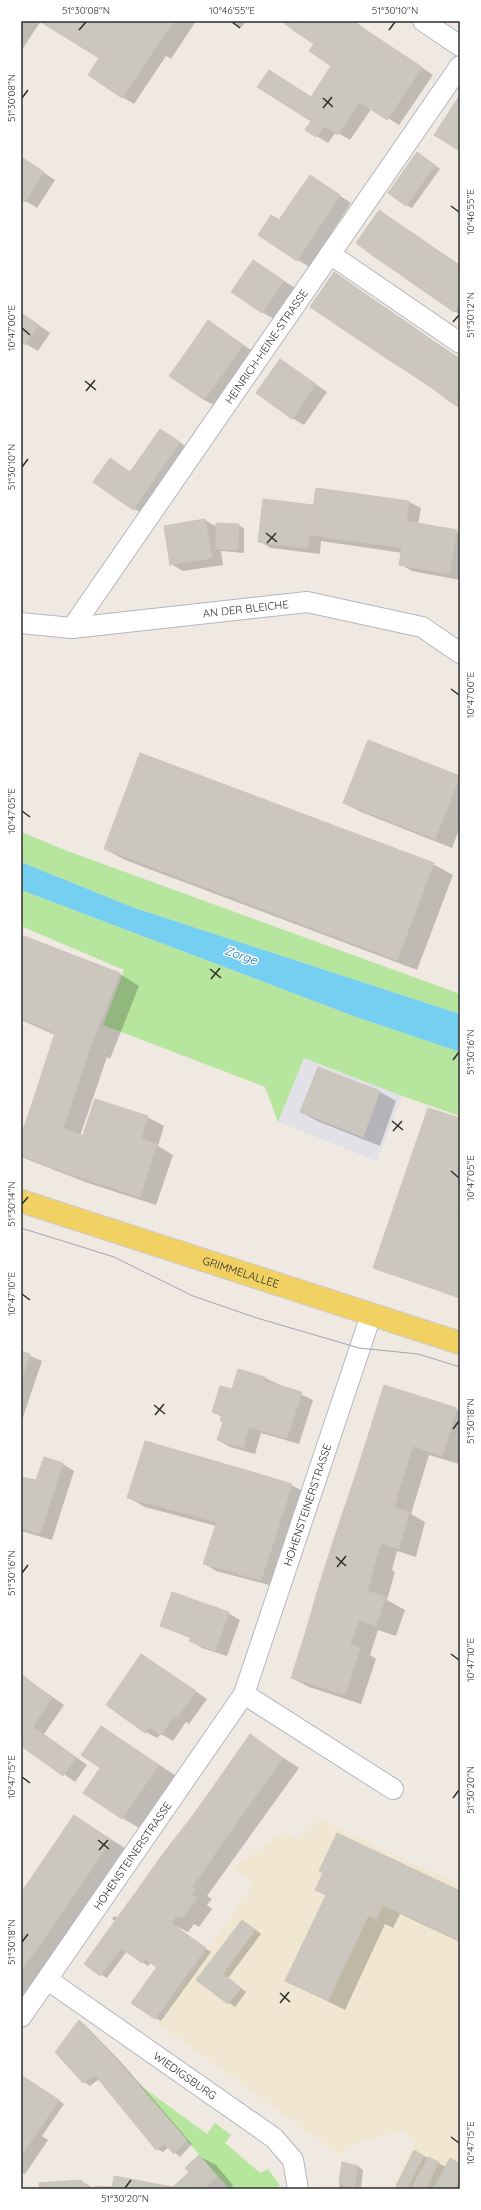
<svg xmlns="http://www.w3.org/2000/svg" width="481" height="2210" font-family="Quicksand,sans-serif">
<rect width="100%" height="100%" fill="#efe9e1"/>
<polygon fill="#e3e1e8" points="304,1058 402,1096 377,1161 278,1122"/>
<polygon fill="#f0e6d1" points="319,1819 438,1875 460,1882 460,2189 396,2189 393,2187 414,2142 402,2131 351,2144 339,2155 158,2023 253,1884 232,1868 284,1832 296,1840"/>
<g fill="#b6e59e">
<polygon points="21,832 62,849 460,994 460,1014 132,907 21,862"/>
<polygon points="21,890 356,1017 460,1052 460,1116 402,1096 304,1058 278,1122 265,1087 103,1025 124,970 21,926"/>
<polygon points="137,2083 207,2134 215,2123 231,2135 225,2143 260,2173 268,2169 280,2185 276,2189 229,2189"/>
</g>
<polygon fill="#75cff0" points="21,862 132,907 460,1014 460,1052 356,1017 21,890"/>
<g fill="#0003">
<polygon points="21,21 41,21 21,51"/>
<polygon points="41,21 196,21 171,59 166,56 134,104 122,97 100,58"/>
<polygon points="229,21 246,21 241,28"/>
<polygon points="282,21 353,21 433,75 399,125 372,108 350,140 336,132 328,143 307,130 313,121 259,87 312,97 333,66 315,44"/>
<polygon points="423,157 440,169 412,208 406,205"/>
<polygon points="21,158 55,180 37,208 21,198"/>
<polygon points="310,176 351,203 309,267 298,260 279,221"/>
<polygon points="379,211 460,265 460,315 357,243"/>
<polygon points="254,262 295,288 274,319 262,312"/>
<polygon points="334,274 460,359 460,407 311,307"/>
<polygon points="21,313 50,333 38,351 21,341"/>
<polygon points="209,322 254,352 216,406 204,400"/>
<polygon points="281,360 327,392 304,425 292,418"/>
<polygon points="167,433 185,446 140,512 134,509 131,473"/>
<polygon points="264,500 314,506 409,502 421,508 418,524 460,533 460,580 412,571 400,564 403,553 321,541 320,554 271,548 259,541"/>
<polygon points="205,520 217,527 238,525 244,528 244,553 221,551 223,565 183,571 171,564"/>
<polygon points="369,741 460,777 460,827 452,848 361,812 344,803"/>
<polygon points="105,849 433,864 453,875 417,970 125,860"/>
<polygon points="21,936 120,974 139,986 110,1059 107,1057 80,1136 84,1137 147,1117 164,1126 158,1146 173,1155 156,1205 88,1183 21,1157 21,1138 55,1035 21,1020"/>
<polygon points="380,1092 396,1101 380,1146 317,1121 301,1112"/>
<polygon points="460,1119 460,1298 374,1268"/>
<polygon points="21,1352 42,1361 21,1423"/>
<polygon points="239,1370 265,1378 313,1400 299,1444 261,1433 255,1454 230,1447 218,1440 224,1422 222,1417 213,1412 233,1391"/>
<polygon points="384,1387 460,1411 460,1460 459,1464 429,1455 411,1514 425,1522 416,1557 397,1551 392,1570 395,1572 387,1600 405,1610 396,1636 378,1630 370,1655 376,1659 361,1704 309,1687 292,1678"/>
<polygon points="45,1459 63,1464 74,1471 52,1540 21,1531 21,1478 36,1482"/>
<polygon points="291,1485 303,1491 273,1586 216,1571 205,1564 216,1526 145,1507 129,1498"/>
<polygon points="228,1613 240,1620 227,1656 202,1648 191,1641 192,1639 162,1626"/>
<polygon points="142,1655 207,1699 189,1724 186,1722 173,1741 161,1734 157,1738 146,1732"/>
<polygon points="21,1675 64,1705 44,1734 87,1765 75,1782 21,1743"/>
<polygon points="101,1727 181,1779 146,1832 122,1818"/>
<polygon points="250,1736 299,1768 207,1896 212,1899 207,1905 212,1909 199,1927 194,1924 188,1932 171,1924 211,1952 161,2021 156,2018 159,1967 151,1962 148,1966 127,1951 107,1978 85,1964 116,1921 112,1919 114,1916 118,1918"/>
<polygon points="75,1816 131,1852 21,2006 21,1893"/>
<polygon points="316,1890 460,1892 460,1942 400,1914 393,1928 385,1924 345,2010 286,1980 327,1896"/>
<polygon points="248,1924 261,1934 228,1978 246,1992 235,2007 198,1980"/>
<polygon points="80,2021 85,2025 121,2062 192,2144 180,2157 169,2147 163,2152 157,2149 99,2079 90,2086 84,2082"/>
<polygon points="21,2075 64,2104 42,2136 48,2140 25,2174 21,2172"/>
<polygon points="414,2151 446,2167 460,2165 460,2189 404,2189"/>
<polygon points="199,2156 216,2165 233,2185 230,2189 96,2189 173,2188 190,2172"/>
<polygon points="358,2166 363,2170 361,2189 338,2189 340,2183"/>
<polygon points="81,2181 95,2189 41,2189"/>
</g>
<g fill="#cbc7bf" stroke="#cbc5ba">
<polygon points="39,21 110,21 119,27 99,58"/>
<polygon points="110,21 174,21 154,50"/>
<polygon points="281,21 299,21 293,30"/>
<polygon points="299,21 354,21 370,33 348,67 293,30"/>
<polygon points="119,27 154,50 122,98 88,75"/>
<polygon points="370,33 422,67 387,120 360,102 372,83 348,67"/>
<polygon points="314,44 348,67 322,104 311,97 331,66 309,51"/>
<polygon points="348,67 372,83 338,135 324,126 316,137 305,130"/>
<polygon points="269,70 322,104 311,121 257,87"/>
<polygon points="460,95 460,151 434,135"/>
<polygon points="417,152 435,165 406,206 388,193"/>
<polygon points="21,157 44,172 25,202 21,199"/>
<polygon points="310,175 340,195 320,226 289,205"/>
<polygon points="289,205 320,226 297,261 258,235 271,215 279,220"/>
<polygon points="379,210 399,224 376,258 356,243"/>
<polygon points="399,224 420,238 397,272 376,258"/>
<polygon points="420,238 438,251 415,285 397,272"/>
<polygon points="438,251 457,264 434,298 415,285"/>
<polygon points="253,260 284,281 262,313 231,292"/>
<polygon points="457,264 460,266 460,304 454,312 434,298"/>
<polygon points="334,272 354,286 331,321 310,307"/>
<polygon points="354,286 374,300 350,334 331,321"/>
<polygon points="374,300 393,313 370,347 350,334"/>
<polygon points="21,313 39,325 25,345 21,342"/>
<polygon points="393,313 412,326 389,360 370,347"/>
<polygon points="208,320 243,345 224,372 189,348"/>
<polygon points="412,326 433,341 411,374 389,360"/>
<polygon points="433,341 454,355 432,388 411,374"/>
<polygon points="189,348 224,372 204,400 169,376"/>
<polygon points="454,355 460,359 460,391 452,403 432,388"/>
<polygon points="280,359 316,384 292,419 256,393"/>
<polygon points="460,391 460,408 452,403"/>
<polygon points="160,429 180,442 133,510 93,482 110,458 130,472"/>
<polygon points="316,488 409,501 403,548 309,535"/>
<polygon points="263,499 313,505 308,548 258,542"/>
<polygon points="205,519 212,558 170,565 164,526"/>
<polygon points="406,521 457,530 449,574 399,565"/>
<polygon points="216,523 239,524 238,550 216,549"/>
<polygon points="368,740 460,776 435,839 343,803"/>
<polygon points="140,753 434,863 397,960 104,849"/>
<polygon points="21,935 120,973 90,1048 21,1018"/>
<polygon points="55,1033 90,1048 63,1129 28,1116"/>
<polygon points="318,1067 380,1091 363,1137 300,1112"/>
<polygon points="95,1099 148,1116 141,1139 157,1144 140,1197 70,1174"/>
<polygon points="428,1108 460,1118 460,1212 399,1192"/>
<polygon points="28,1116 84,1136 70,1174 21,1156 21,1135"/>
<polygon points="399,1192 460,1212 460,1298 373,1268"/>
<polygon points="21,1351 30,1354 21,1382"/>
<polygon points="238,1369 265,1377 264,1381 302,1392 287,1438 249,1427 243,1448 217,1440 223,1422 220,1421 222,1415 212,1412 220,1386 232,1389"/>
<polygon points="384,1385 457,1408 442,1456 413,1446 400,1487 356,1474"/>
<polygon points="145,1441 249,1471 232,1526 127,1498"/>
<polygon points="44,1457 63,1463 40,1534 21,1528 21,1477 36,1480"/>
<polygon points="249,1471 292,1484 275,1538 232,1526"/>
<polygon points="356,1474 400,1487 394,1508 409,1512 405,1527 344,1509"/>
<polygon points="344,1509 405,1527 399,1549 381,1543 376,1559 332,1545"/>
<polygon points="217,1521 275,1538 261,1580 203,1564"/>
<polygon points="332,1545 376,1559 367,1591 386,1597 381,1610 318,1589"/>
<polygon points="318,1589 381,1610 376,1626 359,1620 350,1645 306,1631"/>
<polygon points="172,1592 229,1612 215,1651 189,1641 191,1637 160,1626"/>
<polygon points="306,1631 360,1648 345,1695 291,1678"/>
<polygon points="141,1654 196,1691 177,1718 174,1716 161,1735 149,1727 145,1733 106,1705"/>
<polygon points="21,1674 52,1698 21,1744"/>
<polygon points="101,1726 159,1765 122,1819 83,1793 100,1768 81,1755"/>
<polygon points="33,1727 76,1758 63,1776 21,1746"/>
<polygon points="250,1734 283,1758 258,1793 225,1770"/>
<polygon points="225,1770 258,1793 227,1836 195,1813"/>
<polygon points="195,1813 227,1836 200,1876 165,1851"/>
<polygon points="74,1815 111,1840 77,1891 40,1865"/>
<polygon points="337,1833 460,1891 460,1941 383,1905 377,1919 368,1916 328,2001 285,1981 326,1895 315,1890 323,1873 319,1871"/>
<polygon points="165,1851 200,1876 192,1886 196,1889 192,1895 197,1898 182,1918 177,1915 171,1923 133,1896"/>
<polygon points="40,1865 77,1891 41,1943 21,1929 21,1893"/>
<polygon points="133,1896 206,1948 180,1984 145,1959 142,1963 104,1936"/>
<polygon points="242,1920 255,1930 223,1974 241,1988 228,2004 196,1980"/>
<polygon points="21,1929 41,1943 21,1971"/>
<polygon points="104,1936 121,1948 100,1976 84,1964"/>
<polygon points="157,1967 180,1984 155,2019 131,2003"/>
<polygon points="79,2020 115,2058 187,2140 174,2154 164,2143 156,2150 95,2075 83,2083 55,2052"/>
<polygon points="21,2075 59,2100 37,2133 21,2122"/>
<polygon points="21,2122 37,2133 21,2156"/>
<polygon points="414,2150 424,2156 407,2189 402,2189 396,2186"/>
<polygon points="199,2155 217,2176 205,2189 185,2168"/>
<polygon points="428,2157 439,2162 426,2189 411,2189"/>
<polygon points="450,2158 460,2164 460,2179 454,2189 433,2189"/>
<polygon points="342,2162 358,2166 354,2189 339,2183"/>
<polygon points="189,2172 204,2189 112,2189 114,2176 173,2187"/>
<polygon points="81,2180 89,2189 40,2189 39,2183"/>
<polygon points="95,2186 113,2187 112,2189 95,2189"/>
</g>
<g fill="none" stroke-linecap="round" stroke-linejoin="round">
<defs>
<g id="minor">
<polyline points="423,21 460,46"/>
<polyline points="330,254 460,343"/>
<path id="s1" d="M21,623l51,5 235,-26 115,25 38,26"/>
<path id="s2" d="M72,628l388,-562"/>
<polyline points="244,1694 393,1789"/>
<path id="s3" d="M48,1980l226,158 19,22 5,29"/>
<path id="s4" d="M21,2017l223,-323 127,-379"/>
</g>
<g id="primary">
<path id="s5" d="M21,1201l439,142"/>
</g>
</defs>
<use href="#minor" stroke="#b4b7c1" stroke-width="22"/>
<use href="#primary" stroke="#c9c9c9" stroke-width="24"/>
<use href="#minor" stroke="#fff" stroke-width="20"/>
<use href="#primary" stroke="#f2d163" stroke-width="22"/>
<polyline stroke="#a3a6b8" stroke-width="1" points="21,1228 114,1257 193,1296 257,1318 359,1348 418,1354 460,1367"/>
</g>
<path fill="none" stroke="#2e2e2e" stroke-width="1.5" d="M232,22l8,6M79,30l7,-8M389,30l6,-8M22,98l6,-8M323,98l10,9M323,108l9,-11M451,206l8,6M453,322l6,-7M22,328l8,7M85,381l11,9M86,391l9,-11M22,467l6,-8M266,533l11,9M267,543l9,-10M451,689l8,6M22,811l8,6M210,969l11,9M211,979l9,-11M453,1060l6,-8M392,1121l11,9M393,1131l9,-10M451,1171l8,7M22,1204l6,-7M22,1294l8,6M154,1405l11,9M155,1415l9,-11M453,1429l6,-8M336,1557l10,9M337,1567l9,-11M22,1573l6,-8M451,1654l8,6M22,1777l8,6M453,1798l6,-8M98,1840l11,9M99,1850l9,-10M22,1942l6,-8M280,1993l10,9M280,2003l9,-11M451,2137l8,6M125,2188l6,-8"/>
<g text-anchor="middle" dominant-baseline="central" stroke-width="3" stroke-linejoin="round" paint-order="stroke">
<g font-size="11" fill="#2e2e2e" stroke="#fff">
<text stroke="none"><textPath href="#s2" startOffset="342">HEINRICH-HEINE-STRASSE</textPath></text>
<text stroke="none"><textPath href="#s1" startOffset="226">AN DER BLEICHE</textPath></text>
<text stroke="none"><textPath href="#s5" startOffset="231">GRIMMELALLEE</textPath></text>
<text stroke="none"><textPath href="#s4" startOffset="592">HOHENSTEINERSTRASSE</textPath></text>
<text stroke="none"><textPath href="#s4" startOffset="196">HOHENSTEINERSTRASSE</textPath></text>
<text stroke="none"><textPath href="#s3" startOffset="167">WIEDIGSBURG</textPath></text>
</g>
<g font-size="12" font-style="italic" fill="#0d6fa3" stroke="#fff">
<text transform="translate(241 955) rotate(19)">Zorge</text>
</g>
</g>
<rect width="481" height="2210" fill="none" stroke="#ffffff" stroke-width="44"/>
<rect x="22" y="22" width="437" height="2166" fill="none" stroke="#2e2e2e" stroke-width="1.5"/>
<g font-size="10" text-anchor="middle" fill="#2e2e2e">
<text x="86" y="14">51°30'08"N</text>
<text x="232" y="14">10°46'55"E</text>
<text x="395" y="14">51°30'10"N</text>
<text transform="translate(11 98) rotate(-90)" y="4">51°30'08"N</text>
<text transform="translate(470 212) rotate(-90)" y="4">10°46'55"E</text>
<text transform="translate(470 315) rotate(-90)" y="4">51°30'12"N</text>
<text transform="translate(11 328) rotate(-90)" y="4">10°47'00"E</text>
<text transform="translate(11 467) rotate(-90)" y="4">51°30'10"N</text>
<text transform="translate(470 695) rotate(-90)" y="4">10°47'00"E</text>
<text transform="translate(11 811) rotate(-90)" y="4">10°47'05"E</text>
<text transform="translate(470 1052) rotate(-90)" y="4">51°30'16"N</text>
<text transform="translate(470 1178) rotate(-90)" y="4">10°47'05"E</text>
<text transform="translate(11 1204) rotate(-90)" y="4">51°30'14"N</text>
<text transform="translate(11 1294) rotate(-90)" y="4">10°47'10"E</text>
<text transform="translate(470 1421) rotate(-90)" y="4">51°30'18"N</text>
<text transform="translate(11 1573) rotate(-90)" y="4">51°30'16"N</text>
<text transform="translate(470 1660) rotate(-90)" y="4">10°47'10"E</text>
<text transform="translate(11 1777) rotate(-90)" y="4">10°47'15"E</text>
<text transform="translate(470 1790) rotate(-90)" y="4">51°30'20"N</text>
<text transform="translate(11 1942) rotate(-90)" y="4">51°30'18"N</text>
<text transform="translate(470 2143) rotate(-90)" y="4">10°47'15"E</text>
<text x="125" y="2202">51°30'20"N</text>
</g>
</svg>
